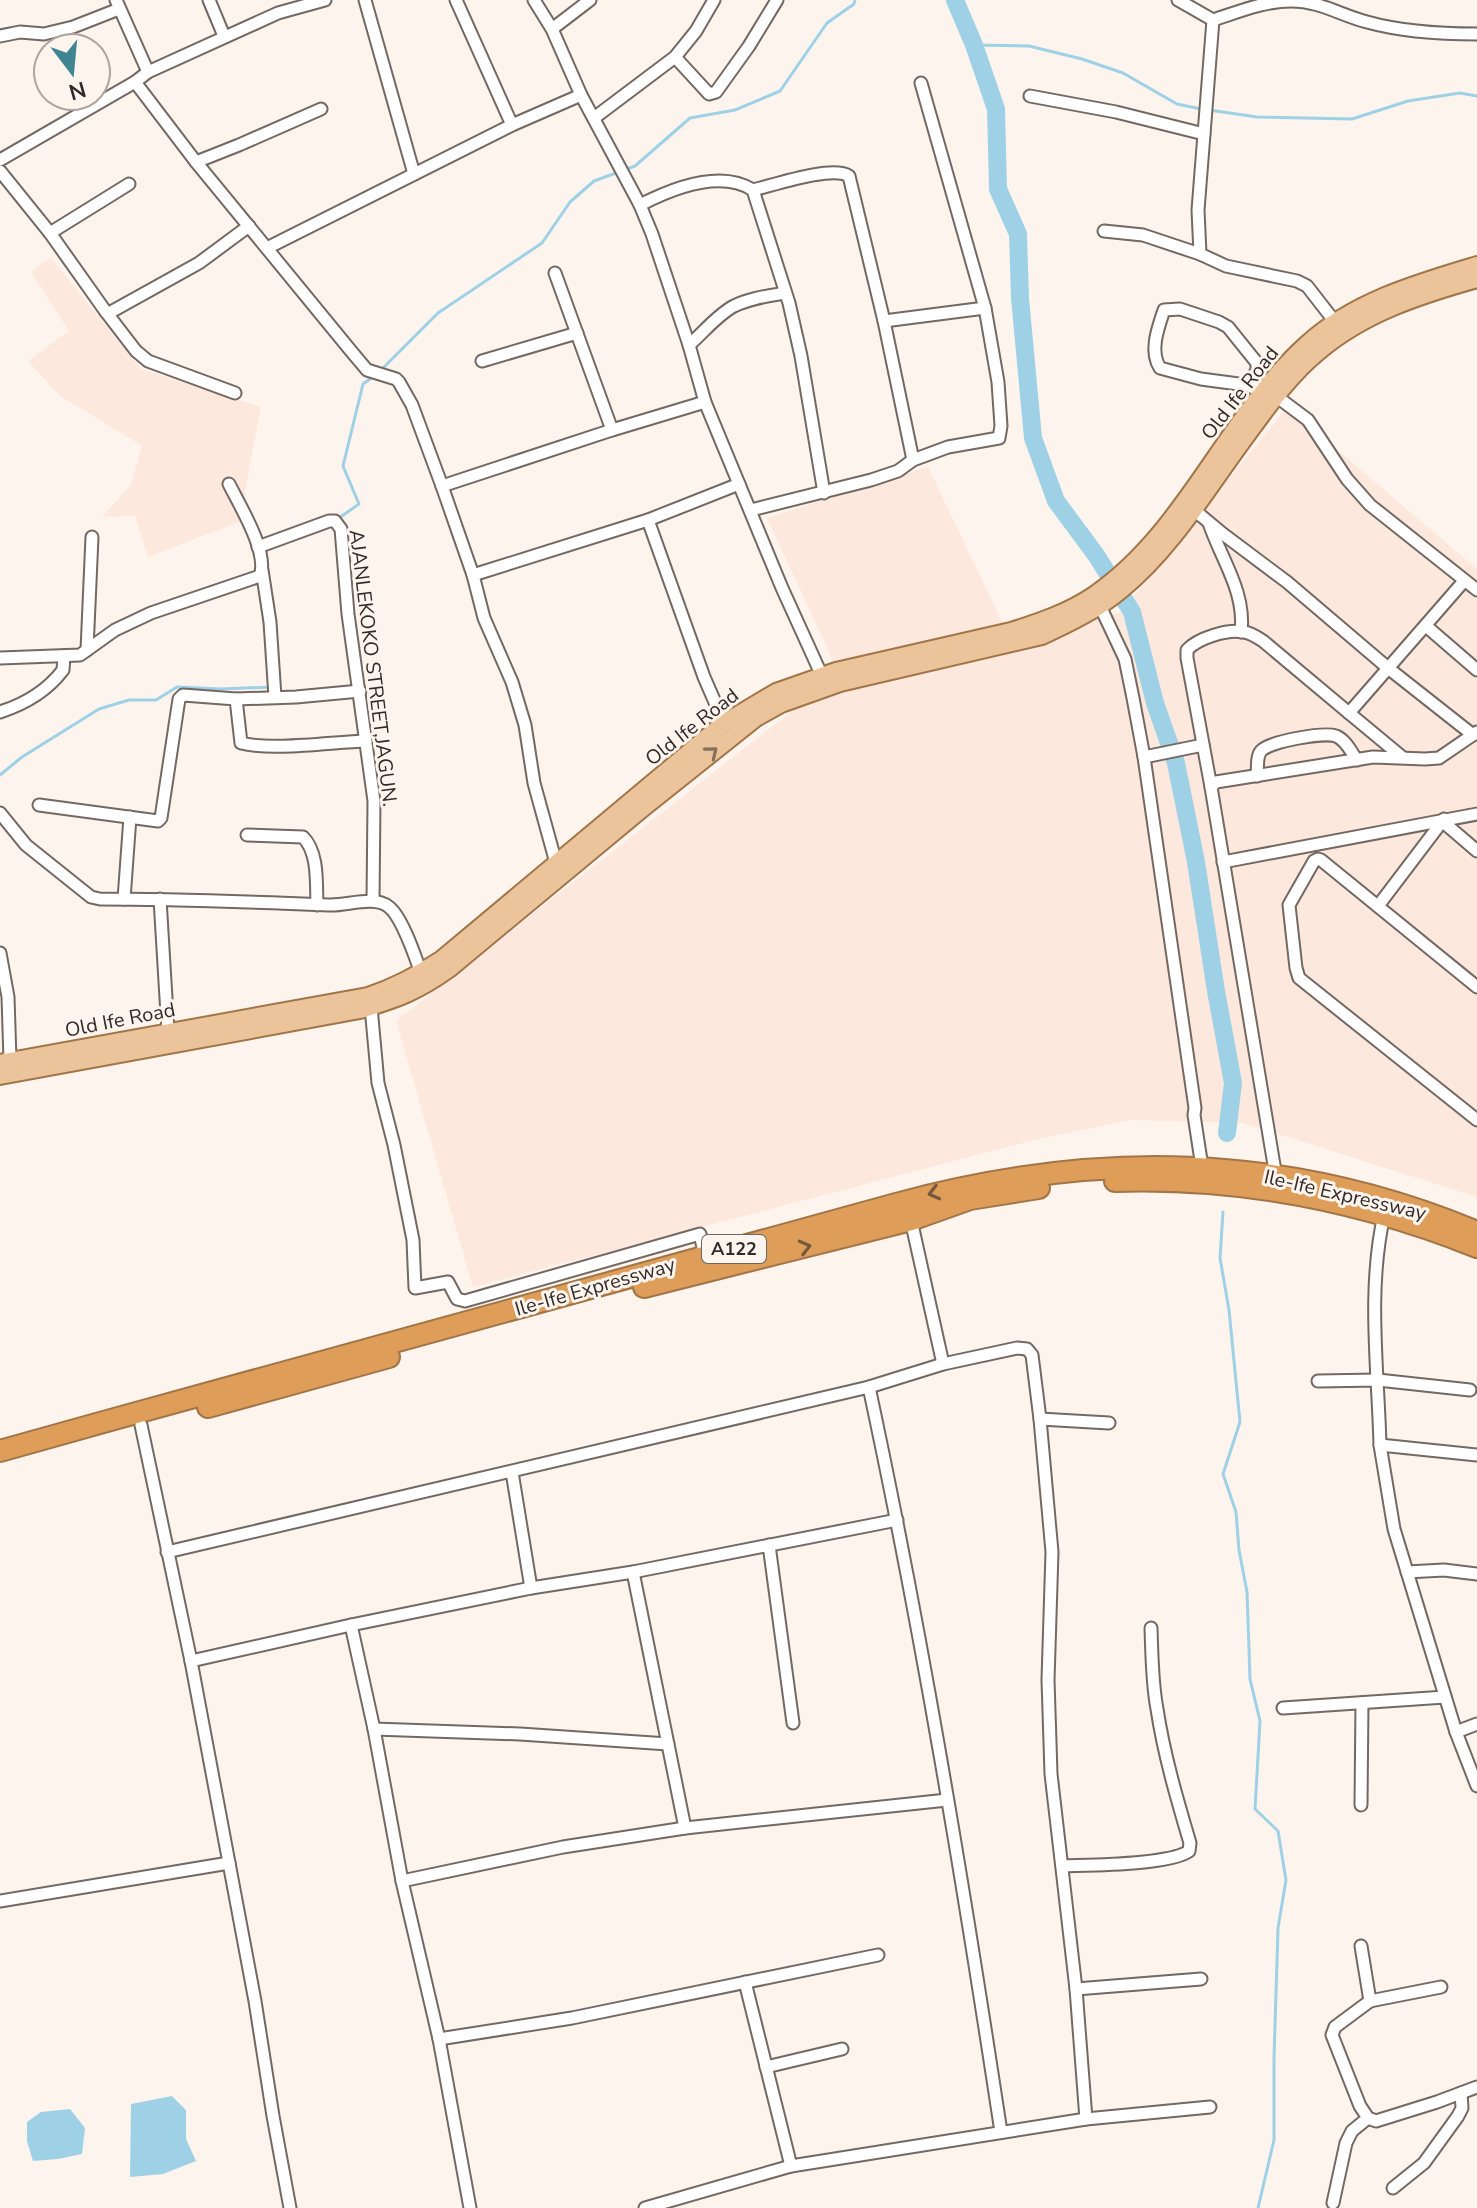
<svg xmlns="http://www.w3.org/2000/svg" width="1477" height="2208" font-family="'Nunito Sans',sans-serif">
<rect width="100%" height="100%" fill="#fef4ee"/>
<g fill="#fde8de">
<polygon points="51,258 141,369 261,407 239,522 148,557 135,516 102,517 131,485 142,446 59,395 28,361 69,331 31,272"/>
<polygon points="1287,407 1477,569 1477,1197 1243,1123 1130,1120 1034,1140 473,1287 396,1021 801,704 1121,612"/>
<polygon points="928,467 1005,628 836,667 767,518"/>
</g>
<g fill="#9fd1e6">
<polygon points="172,2096 186,2110 186,2139 196,2161 163,2174 130,2177 131,2104"/>
<polygon points="70,2109 85,2128 82,2154 58,2159 33,2161 27,2141 27,2122 41,2112"/>
</g>
<g fill="none" stroke-linecap="round" stroke-linejoin="round">
<g stroke="#9fd1e6" stroke-width="3">
<polyline points="974,45 1029,46 1082,59 1123,73 1177,104 1201,109"/>
<polyline points="1209,110 1257,117 1352,119 1408,101 1460,93 1477,96"/>
<polyline points="380,371 438,313 542,243 570,202 594,181 635,166 690,118 735,110 780,91 827,23 854,4 855,0"/>
<polyline points="339,518 359,504 343,466 363,384 374,376"/>
<polyline points="265,546 269,582"/>
<polyline points="0,775 22,757 99,709 129,700 156,700 177,687 222,689 271,687"/>
<polyline points="1223,1212 1220,1258 1229,1310 1240,1422 1223,1474 1236,1512 1239,1550 1247,1592 1250,1679 1260,1721 1255,1809 1278,1831 1286,1880 1278,1928 1274,2058 1274,2140 1258,2208"/>
</g>
<polyline stroke="#9fd1e6" stroke-width="18" points="955,0 974,45 996,109 998,189 1018,234 1020,298 1033,438 1056,501 1096,555 1132,612 1155,703 1176,763 1196,862 1216,991 1233,1083 1227,1133"/>
<defs>
<g id="street">
<polyline points="116,0 148,72"/>
<polyline points="209,0 224,36"/>
<polyline points="365,0 414,174"/>
<polyline points="456,0 512,125"/>
<polyline points="534,0 552,29 581,95 640,205 652,234 689,345 705,402 782,588 822,676"/>
<polyline points="1178,0 1213,20 1198,210 1200,254 1226,266 1297,281 1307,286 1335,322"/>
<path d="M1213,20c25,-8 51,-19 78,-19 29,0 49,14 76,21 36,10 73,12 110,12"/>
<polyline points="552,29 590,0"/>
<polyline points="0,36 20,32 44,34 73,27 119,9"/>
<polyline points="675,57 709,94 716,92 749,46 777,0"/>
<polyline points="135,82 196,162 351,351 367,370 396,379 399,382 412,405 442,486 473,575 484,618 512,682 525,725 534,783 556,863"/>
<polyline points="1030,96 1116,112 1204,134"/>
<polyline points="594,118 675,57 696,31 714,0"/>
<polyline points="0,160 135,82 148,72 278,13 325,0"/>
<polyline points="196,162 239,145 321,109"/>
<polyline points="0,171 50,233 106,312 109,313 199,263 249,226"/>
<polyline points="753,190 789,303 801,356 824,493"/>
<path d="M640,205c31,-16 80,-36 113,-15 21,-5 79,-25 96,-14l35,145 29,139"/>
<polyline points="1104,231 1143,235 1200,254"/>
<polyline points="50,233 129,184"/>
<polyline points="267,248 512,125 581,95"/>
<polyline points="555,273 612,430"/>
<polyline points="106,312 136,351 148,361 235,393"/>
<polyline points="884,321 985,308"/>
<path d="M689,345c14,-12 28,-30 45,-39 16,-8 34,-10 51,-13"/>
<polyline points="482,361 577,333"/>
<path d="M1246,385l11,-14v-8l-29,-36 -9,-5 -39,-13 -16,1c-6,18 -15,41 -4,58l41,11 45,6 16,6"/>
<polyline points="1276,396 1308,420 1347,479 1370,505 1477,590"/>
<polyline points="442,486 612,430 705,402"/>
<polyline points="1193,509 1223,534 1287,582 1388,668 1473,735"/>
<polyline points="751,510 871,480 898,471 913,460 948,447 999,438 1001,426 998,382 985,308 921,83"/>
<polyline points="648,520 704,677 724,723"/>
<path d="M1209,523c12,36 37,69 32,109"/>
<polyline points="258,547 329,521 335,521 341,529 348,614 374,801 373,901"/>
<polyline points="262,570 270,622 275,697"/>
<polyline points="473,575 648,520 739,484"/>
<polyline points="1100,606 1125,659 1133,698 1144,757 1195,1108 1194,1115 1202,1167"/>
<polyline points="1426,626 1477,670"/>
<polyline points="87,650 92,537"/>
<path d="M0,658l80,-3 35,-25 36,-17 109,-37c9,-23 -20,-70 -31,-92"/>
<polyline points="236,699 296,697 360,691"/>
<path d="M0,712c25,-8 47,-21 63,-42l1,-14"/>
<polyline points="1144,757 1203,745"/>
<polyline points="1402,757 1349,713 1464,581"/>
<path d="M1257,776c1,-7 -1,-19 4,-25 9,-10 63,-19 75,-15 10,4 15,16 21,24"/>
<path d="M1211,787l-24,-129v-8c11,-12 40,-21 57,-18 7,1 13,5 19,9l86,72"/>
<path d="M39,805l119,16 3,-3 18,-119 4,-4 53,4 5,44c32,8 91,-1 125,-2"/>
<path d="M0,813l26,32 65,52 9,2c76,0 153,3 229,6 18,1 45,-10 60,2 13,10 26,49 32,66"/>
<polyline points="1442,821 1477,851"/>
<path d="M247,835l56,2c16,16 13,47 14,68"/>
<polyline points="1223,862 1477,814"/>
<polyline points="124,899 130,817"/>
<polyline points="160,899 168,1031"/>
<polyline points="1378,906 1444,819"/>
<polyline points="0,953 8,997 10,1060"/>
<polyline points="1477,987 1321,860 1318,859 1314,861 1289,905 1296,968 1299,978 1477,1120"/>
<polyline points="371,1007 378,1083 394,1145 413,1240 415,1288 448,1282 457,1299 465,1301 700,1234 705,1256"/>
<polyline points="1276,1177 1211,787 1216,782 1373,757 1425,759 1439,758 1477,732"/>
<path d="M1384,1215c-17,75 -6,154 -4,230l14,84 62,203 21,54"/>
<polyline points="911,1220 943,1364"/>
<polyline points="1318,1381 1378,1380 1470,1390"/>
<path d="M869,1387c53,247 94,495 132,745"/>
<polyline points="1040,1419 1109,1423"/>
<polyline points="141,1425 191,1661 255,2001 273,2116 290,2208"/>
<polyline points="1380,1445 1477,1455"/>
<polyline points="512,1472 531,1588"/>
<polyline points="769,1545 793,1723"/>
<polyline points="167,1552 869,1387 943,1364 1017,1348 1027,1349 1032,1355 1040,1419 1052,1552 1048,1680 1051,1774 1076,1989 1086,2119"/>
<polyline points="633,1572 685,1828"/>
<polyline points="1407,1572 1444,1570 1477,1574"/>
<polyline points="351,1625 374,1729 402,1881 439,2039 470,2208"/>
<polyline points="191,1661 351,1625 531,1588 633,1572 897,1520"/>
<polyline points="1283,1708 1445,1697"/>
<polyline points="374,1729 520,1734 668,1744"/>
<polyline points="1456,1732 1477,1724"/>
<polyline points="1361,1805 1362,1703"/>
<path d="M1063,1866c26,-1 107,-1 126,-15l1,-8c-13,-44 -26,-88 -33,-134 -5,-26 -5,-53 -6,-81"/>
<polyline points="402,1881 563,1847 685,1828 947,1800"/>
<polyline points="0,1901 229,1863"/>
<polyline points="1361,1946 1370,2001 1335,2027 1332,2035 1360,2106 1368,2118 1376,2121 1437,2102 1477,2087"/>
<polyline points="745,1982 791,2166"/>
<polyline points="1076,1989 1201,1979"/>
<polyline points="1370,2001 1441,1987"/>
<polyline points="439,2039 572,2018 878,1955"/>
<polyline points="766,2067 842,2049"/>
<polyline points="1393,2188 1424,2163 1458,2116 1462,2108 1461,2093"/>
<polyline points="1333,2203 1346,2143 1352,2131 1368,2118"/>
<polyline points="645,2208 791,2166 1086,2119 1210,2107"/>
</g>
<g id="primary">
<path d="M0,1063l368,-67c27,-9 50,-21 74,-37l282,-236 52,-31 60,-21 175,-40c29,-9 58,-19 83,-36 92,-63 131,-177 213,-251 47,-43 110,-61 170,-79"/>
<path d="M0,1076l360,-66c37,-11 57,-18 89,-41l194,-161 113,-90 25,-14 59,-21 202,-47c28,-13 55,-26 79,-46 50,-40 88,-104 126,-155 22,-30 43,-60 71,-83 46,-39 102,-57 159,-73"/>
</g>
<g id="highway">
<path d="M1115,1181c124,-4 247,20 362,66"/>
<polyline points="644,1287 911,1220 970,1199 1039,1188"/>
<polyline points="208,1407 389,1357"/>
<path d="M0,1451c298,-84 597,-164 896,-247 198,-54 390,-52 581,28"/>
</g>
</defs>
<use href="#street" stroke="#736862" stroke-width="15"/>
<use href="#primary" stroke="#a17548" stroke-width="20"/>
<use href="#highway" stroke="#a17548" stroke-width="24"/>
<use href="#street" stroke="#fff" stroke-width="11"/>
<use href="#primary" stroke="#ebc49b" stroke-width="16"/>
<use href="#highway" stroke="#de9d58" stroke-width="20"/>
</g>
<defs><path id="oneway-chevron" d="M-2-3.5L2.5 0L-2 3.5" fill="none" stroke-width="1.6" stroke-linecap="round" stroke-linejoin="round" transform="scale(2)"/></defs>
<use stroke="#84705c" href="#oneway-chevron" transform="translate(712 752) rotate(-39)"/>
<g stroke="#76593c">
<use href="#oneway-chevron" transform="translate(934 1193) rotate(166)"/>
<use href="#oneway-chevron" transform="translate(805 1247) rotate(-14)"/>
</g>
<g text-anchor="middle" dominant-baseline="central" stroke-width="6" stroke-linejoin="round" paint-order="stroke">
<rect fill="#fef4ee" stroke="#6e6764" stroke-width="2" x="702" y="1235" width="64" height="28" rx="6"/>
<g font-size="18" font-weight="bold" fill="#302b29">
<text x="734" y="1249">A122</text>
</g>
<g font-size="20" fill="#302b29" stroke="#fef4ee">
<text transform="translate(1240 393) rotate(-52)">Old Ife Road</text>
<text transform="translate(373 668) rotate(83)">AJANLEKOKO STREET,JAGUN.</text>
<text transform="translate(692 727) rotate(-38)">Old Ife Road</text>
<text transform="translate(120 1020) rotate(-11)">Old Ife Road</text>
<text transform="translate(1345 1195) rotate(13)">Ile-Ife Expressway</text>
<text transform="translate(595 1287) rotate(-16)">Ile-Ife Expressway</text>
</g>
</g>
<g transform="translate(72 72) rotate(164)"><circle r="38" fill="#fef4ee" stroke="#aca49f" stroke-width="2"/>
<path d="M0-6L14 30L0 20L-14 30Z" fill="#408592"/>
<text y="-12" font-size="22" font-weight="bold" text-anchor="middle" fill="#302b29">N</text>
</g>
</svg>
